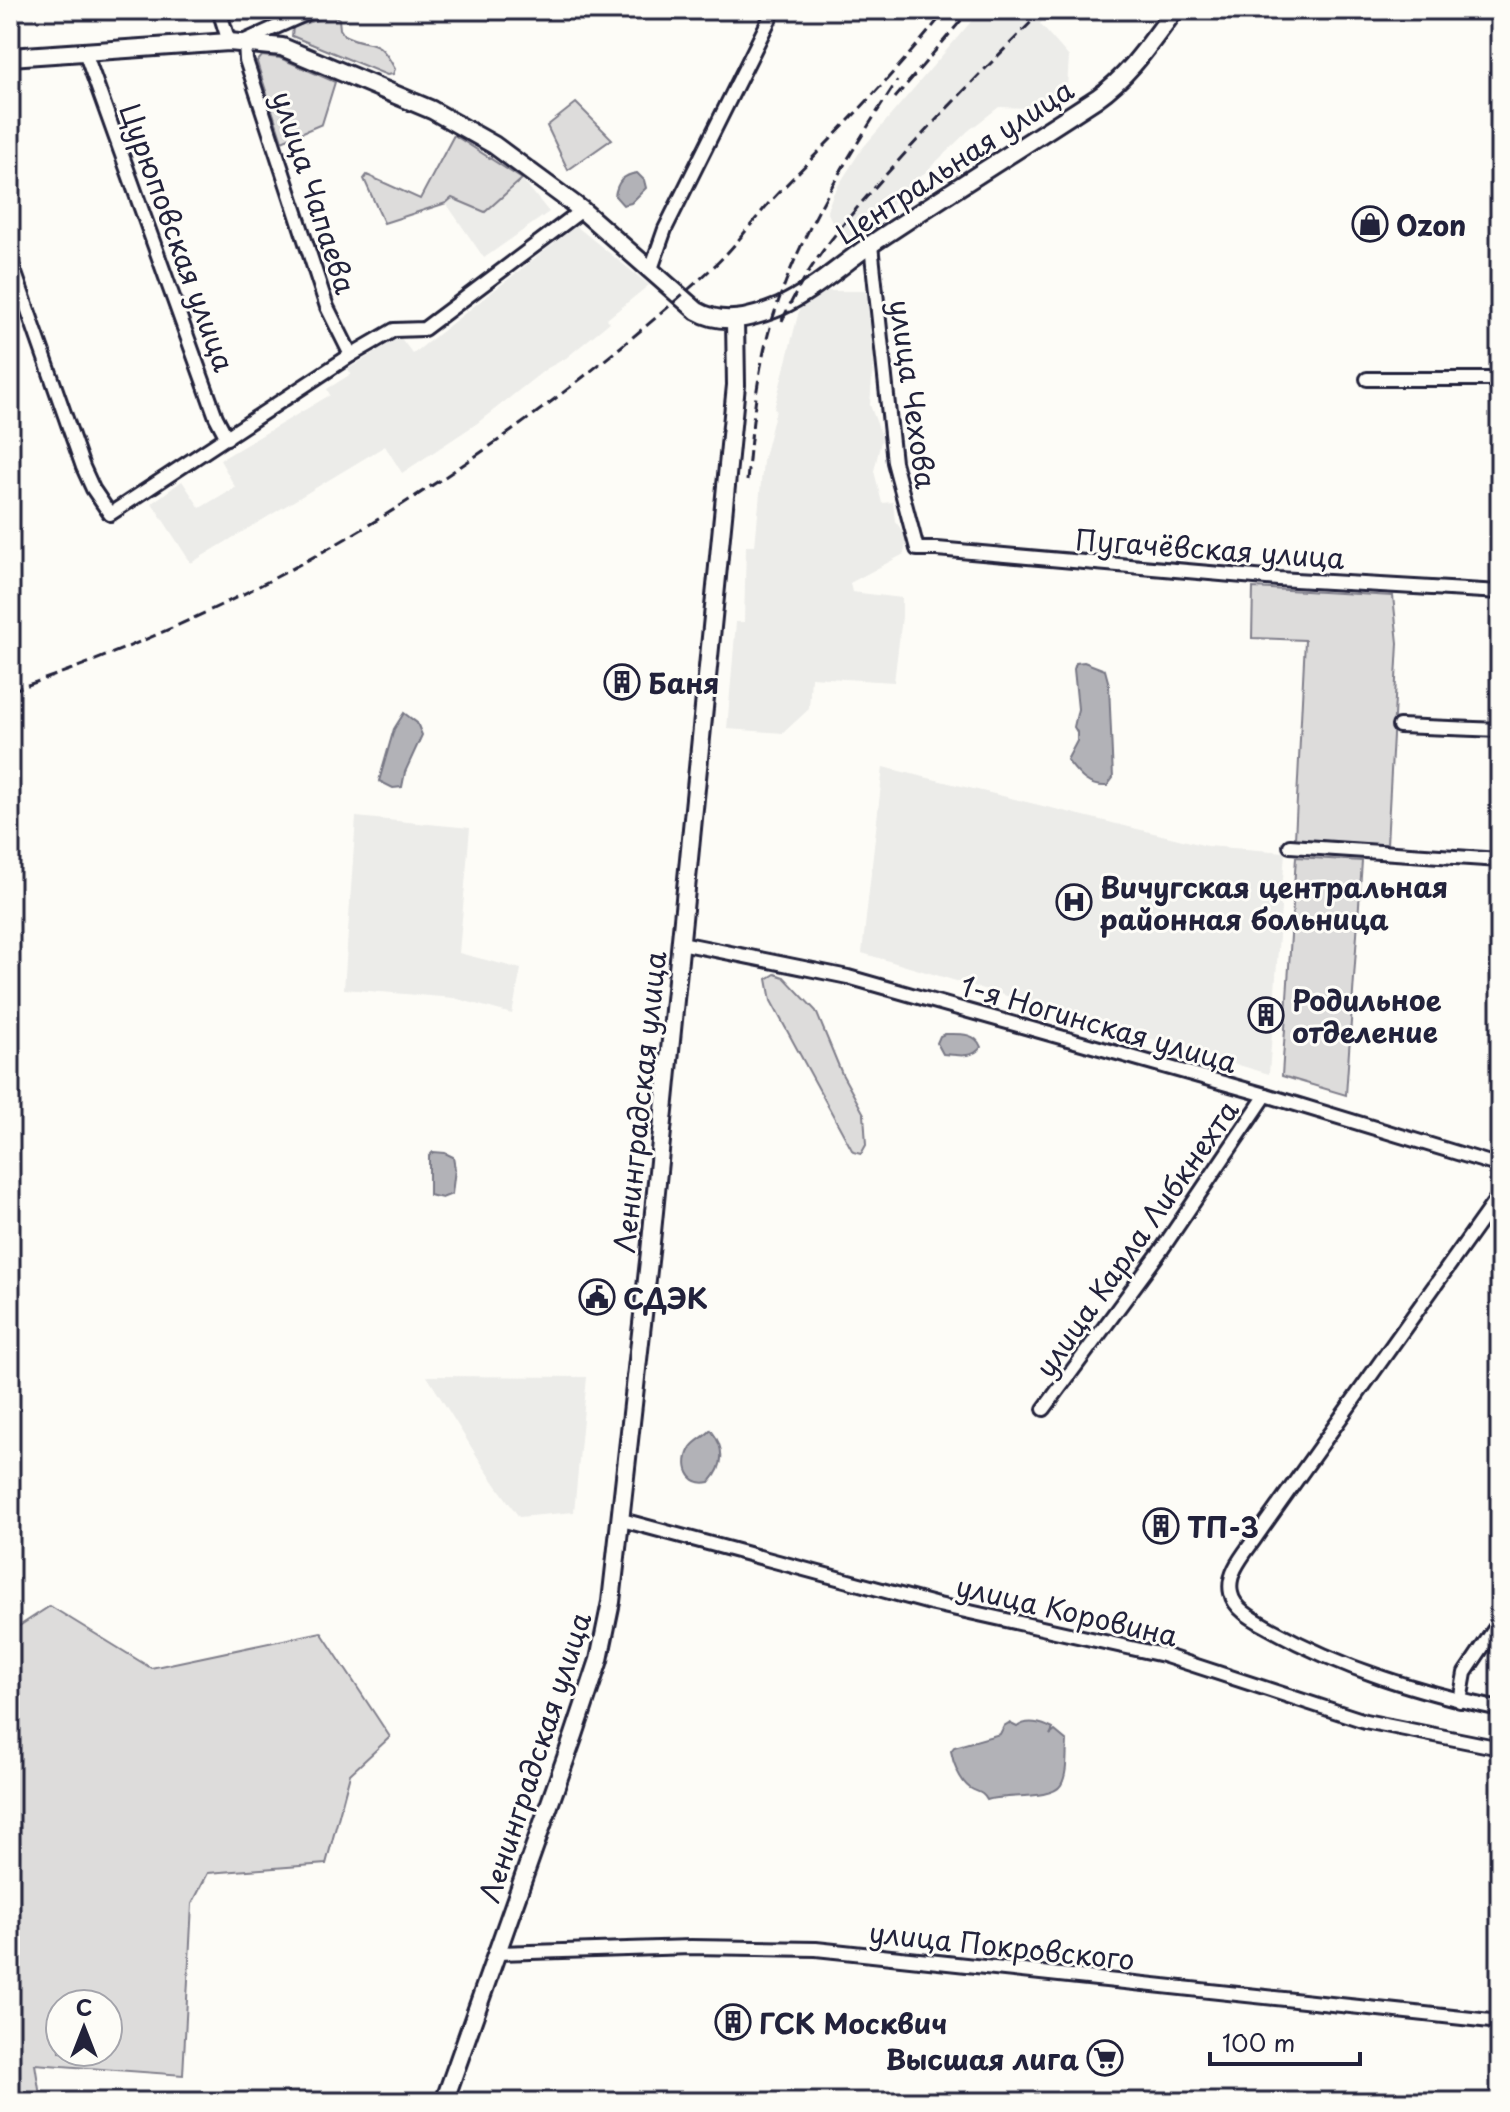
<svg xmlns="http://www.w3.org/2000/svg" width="1510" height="2112" font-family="'Playpen Sans',sans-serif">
<rect width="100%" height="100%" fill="#fdfcf7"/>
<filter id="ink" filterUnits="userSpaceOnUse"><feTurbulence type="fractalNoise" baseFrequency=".0125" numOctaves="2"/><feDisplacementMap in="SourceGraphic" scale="16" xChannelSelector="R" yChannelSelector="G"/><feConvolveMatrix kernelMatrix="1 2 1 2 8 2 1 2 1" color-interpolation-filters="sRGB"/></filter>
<g filter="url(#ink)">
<g fill="#ecece9">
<polygon points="981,10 1051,10 1040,24 1069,57 1067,88 1027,108 999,107 968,131 845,250 827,211 833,194 861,150"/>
<polygon points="522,179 549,212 484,258 446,203 452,198 485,212"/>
<polygon points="576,226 649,285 607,319 610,322 566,358 546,369 476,424 402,473 385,446 191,563 152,503 182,481 200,508 235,487 220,460 330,395 327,389 351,374 348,369 400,337 413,354"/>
<polygon points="823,291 870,291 876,331 870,405 882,437 874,471 882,503 893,502 895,521 907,537 904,554 850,583 852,592 902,598 902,617 894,682 811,677 809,709 783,733 727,729 736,622 744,622 746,546 755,546 763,461 776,410 774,409 800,307"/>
<polygon points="883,767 1207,846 1285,852 1269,1074 862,953"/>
<polygon points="356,817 470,828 459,953 521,969 512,1014 454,998 344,989"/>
<polygon points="427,1376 587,1377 574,1512 519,1517 485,1469"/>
</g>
<g fill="#dddcdb" stroke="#807f8b" stroke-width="2" fill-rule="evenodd">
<path d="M333,15l6,4 1,10 4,6c29,15 31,-3 51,34l-2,5 -6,1 -95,-39 1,-9z"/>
<polygon points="262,56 280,58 335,82 322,124 282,141 259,69 257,62"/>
<polygon points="576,103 612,139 568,170 547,126"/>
<polygon points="454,135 522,179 485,212 452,198 446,203 384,223 364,179 367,175 420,199"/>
<polygon points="1253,588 1393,596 1398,643 1387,845 1295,839 1305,640 1252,638"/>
<polygon points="1296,857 1362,861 1346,1095 1282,1076"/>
<polygon points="775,974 784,977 816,1011 842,1074 864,1114 866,1145 861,1154 853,1152 771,1001 767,979"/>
<path d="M50,1606l101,62 170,-36 69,105 -40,37 -24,90 -118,9 -16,31 -9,171 -148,-11 6,38h-31v-470zM60,2004h48v48h-48z"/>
</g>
<g fill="#b2b2b7" stroke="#787885" stroke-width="2">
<path d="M637,173l7,7 2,8 -15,15 -8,2 -8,-9c2,-14 8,-21 22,-23z"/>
<path d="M1084,662l21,8 4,15 4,93 -6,8c-20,1 -28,-11 -40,-26l10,-19v-9l-3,-5 4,-18 -4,-40 2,-6z"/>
<polygon points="404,713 417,723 422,735 405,772 402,787 393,788 379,781 394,729"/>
<path d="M945,1034c13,0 31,-2 36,13 -8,12 -25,8 -38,7l-6,-11 3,-7z"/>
<polygon points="433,1152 445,1153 453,1157 455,1169 452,1194 442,1198 429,1195 429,1156"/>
<path d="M711,1430c14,18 14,35 -1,52 -22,5 -30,-18 -19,-35 5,-7 14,-10 20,-17z"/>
<path d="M1009,1723l8,4c10,-8 25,-4 36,2l-3,6 5,-4 12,10c-1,13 1,32 -6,44 -9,15 -56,9 -74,15 -5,-9 -9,-7 -17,-12 -10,-7 -17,-25 -19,-37l3,-4 46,-13 4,-8z"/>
</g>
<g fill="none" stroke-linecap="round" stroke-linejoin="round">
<defs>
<g id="minor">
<polyline points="219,10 229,42"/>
<polyline points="314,10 245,41 246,60 327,307 351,355"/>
<polyline points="85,52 216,417 227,438"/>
<polyline points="871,245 894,462 917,549 937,549 1278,579 1500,592"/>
<polyline points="10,259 83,467 93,489 110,514 351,355 394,330 424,329 582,210"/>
<polyline points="651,269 665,229 774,10"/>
<polyline points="1367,379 1500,379"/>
<polyline points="1399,726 1500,730"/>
<polyline points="1290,846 1500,860"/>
<polyline points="681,943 848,977 1266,1095 1500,1166"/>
<path d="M1500,1194l-242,340c-11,17 -32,38 -27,59 3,17 26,28 40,36 72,40 148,63 229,80"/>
<polyline points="1044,1409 1162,1249 1266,1095"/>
<polyline points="622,1520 934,1604 1163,1655 1365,1721 1500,1748"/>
<polyline points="1460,1701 1465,1673 1500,1621"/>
<polyline points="497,1953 691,1947 816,1949 1500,2022"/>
</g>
<g id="major">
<path d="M10,57l219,-15 53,5 150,63 62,35 88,65 115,101c26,15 55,7 82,-4 33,-15 62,-42 91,-62 75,-50 152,-98 227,-147 33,-23 54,-56 78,-88"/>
<polyline points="444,2102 574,1735 599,1660 611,1602 650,1252 736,385 735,320"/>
</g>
</defs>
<use href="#minor" stroke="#22223b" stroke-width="18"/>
<use href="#major" stroke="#22223b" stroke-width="22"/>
<use href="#minor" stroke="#fdfcf7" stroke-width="12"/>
<use href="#major" stroke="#fdfcf7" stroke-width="16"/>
<g stroke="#22223b" stroke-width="3" stroke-dasharray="12 6" stroke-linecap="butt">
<polyline points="895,98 970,10"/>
<path d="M782,321c27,-59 59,-95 101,-143 51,-58 106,-113 160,-168"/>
<path d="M747,481c5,-52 9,-106 24,-157 27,-89 76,-166 126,-243"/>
<path d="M10,691c262,-87 497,-237 700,-421 27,-24 47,-56 73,-82 56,-57 113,-115 163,-178"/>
</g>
</g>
</g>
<defs>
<symbol id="shop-ring" viewBox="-11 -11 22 22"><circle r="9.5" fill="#fdfcf7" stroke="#22223b" stroke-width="1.5"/><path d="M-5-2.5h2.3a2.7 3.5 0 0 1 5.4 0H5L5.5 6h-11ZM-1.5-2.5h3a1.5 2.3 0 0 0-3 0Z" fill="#22223b"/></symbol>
<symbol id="building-ring" viewBox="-11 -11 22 22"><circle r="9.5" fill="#fdfcf7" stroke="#22223b" stroke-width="1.5"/><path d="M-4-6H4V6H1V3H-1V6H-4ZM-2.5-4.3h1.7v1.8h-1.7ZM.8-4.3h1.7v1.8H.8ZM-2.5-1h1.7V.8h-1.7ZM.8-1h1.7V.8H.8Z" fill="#22223b"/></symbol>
<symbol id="hospital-ring" viewBox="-11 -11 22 22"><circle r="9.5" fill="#fdfcf7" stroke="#22223b" stroke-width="1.5"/><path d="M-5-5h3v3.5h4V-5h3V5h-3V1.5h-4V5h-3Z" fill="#22223b"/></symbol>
<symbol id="civic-ring" viewBox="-11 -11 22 22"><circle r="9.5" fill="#fdfcf7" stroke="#22223b" stroke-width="1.5"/><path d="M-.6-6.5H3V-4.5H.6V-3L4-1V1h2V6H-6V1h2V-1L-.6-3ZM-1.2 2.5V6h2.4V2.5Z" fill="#22223b"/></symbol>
<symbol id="supermarket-ring" viewBox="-11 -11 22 22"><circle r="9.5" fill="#fdfcf7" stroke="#22223b" stroke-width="1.5"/><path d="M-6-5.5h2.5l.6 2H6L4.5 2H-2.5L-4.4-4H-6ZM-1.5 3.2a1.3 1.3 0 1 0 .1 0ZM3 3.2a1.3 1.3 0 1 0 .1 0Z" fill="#22223b"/></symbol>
</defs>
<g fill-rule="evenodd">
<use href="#shop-ring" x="1350" y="204" width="40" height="40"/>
<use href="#building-ring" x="602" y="662" width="40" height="40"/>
<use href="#hospital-ring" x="1054" y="882" width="40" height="40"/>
<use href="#building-ring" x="1246" y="995" width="40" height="40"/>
<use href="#civic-ring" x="577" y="1277" width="40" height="40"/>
<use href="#building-ring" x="1141" y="1506" width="40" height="40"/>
<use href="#building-ring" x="713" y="2002" width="40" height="40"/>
<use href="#supermarket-ring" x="1085" y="2038" width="40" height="40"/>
</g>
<g text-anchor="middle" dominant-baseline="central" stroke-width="6" stroke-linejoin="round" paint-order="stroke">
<g font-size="28" fill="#22223b" stroke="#fdfcf7">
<text transform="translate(954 161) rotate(-33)">Центральная улица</text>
<text transform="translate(315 192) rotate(72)">улица Чапаева</text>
<text transform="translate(178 237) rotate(70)">Цурюповская улица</text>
<text transform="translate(914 394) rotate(82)">улица Чехова</text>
<text transform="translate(1210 548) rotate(4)">Пугачёвская улица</text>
<text transform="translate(1099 1023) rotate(16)">1-я Ногинская улица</text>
<text transform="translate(639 1102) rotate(-84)">Ленинградская улица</text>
<text transform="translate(1136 1238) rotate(-55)">улица Карла Либкнехта</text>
<text transform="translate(1067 1610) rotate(13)">улица Коровина</text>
<text transform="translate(534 1757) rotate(-72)">Ленинградская улица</text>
<text transform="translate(1002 1945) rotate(6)">улица Покровского</text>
</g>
<g font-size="28" font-weight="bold" fill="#22223b" stroke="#fdfcf7" text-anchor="start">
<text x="1396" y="224">Ozon</text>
<text x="648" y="682">Баня</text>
<text x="1100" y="886">Вичугская центральная<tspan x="1100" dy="32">районная больница</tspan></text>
<text x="1292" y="999">Родильное<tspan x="1292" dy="32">отделение</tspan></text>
<text x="623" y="1297">СДЭК</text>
<text x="1187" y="1526">ТП-3</text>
<text x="759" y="2022">ГСК Москвич</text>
<text x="1079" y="2058" text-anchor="end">Высшая лига</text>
</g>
</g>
<rect width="1510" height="2112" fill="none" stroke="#fdfcf7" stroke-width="40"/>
<rect x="20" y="20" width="1470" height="2072" fill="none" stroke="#22223b" stroke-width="3" filter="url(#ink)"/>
<g transform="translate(84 2028)"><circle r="38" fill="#fdfcf7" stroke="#a5a5ac" stroke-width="2"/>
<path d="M0-6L14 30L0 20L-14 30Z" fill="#22223b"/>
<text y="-12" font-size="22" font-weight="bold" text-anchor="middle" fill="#22223b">С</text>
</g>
<path d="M1210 2052v12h150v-12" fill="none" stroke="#22223b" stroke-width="4"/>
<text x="1222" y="2052" font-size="24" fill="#22223b" stroke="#fdfcf7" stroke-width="6" paint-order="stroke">100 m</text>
</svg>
